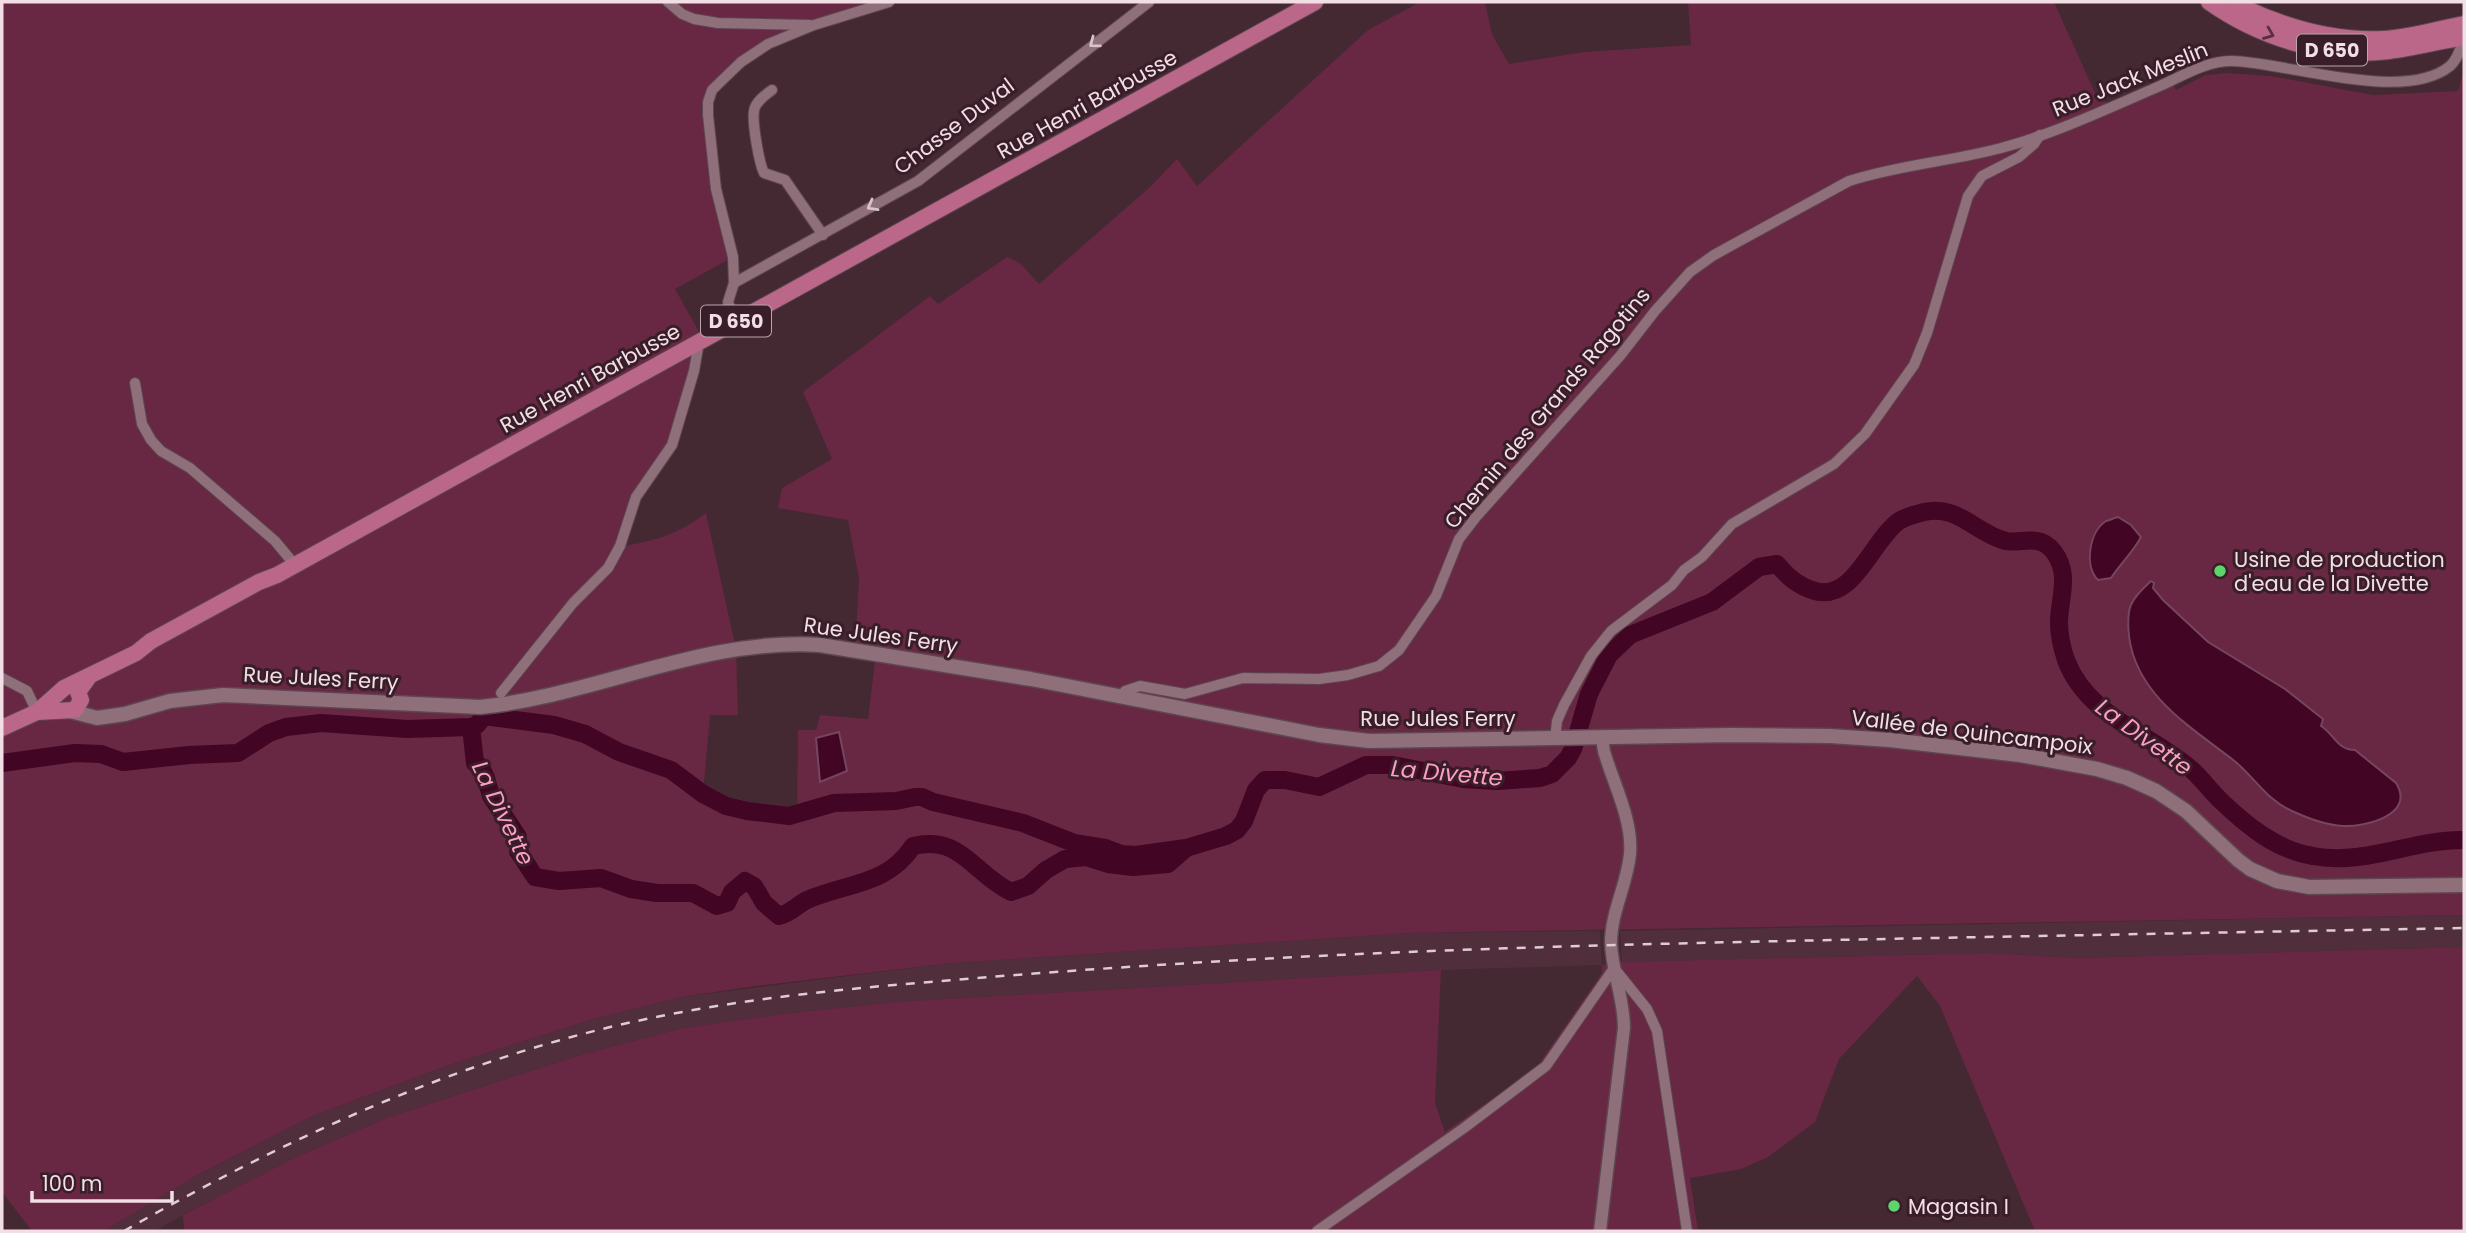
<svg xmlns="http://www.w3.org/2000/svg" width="2466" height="1233" font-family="Poppins,sans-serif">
<rect width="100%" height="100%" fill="#442832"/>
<g fill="#512e3b">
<polygon points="2464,915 2464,947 2078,958 1987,953 1622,962 1620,931"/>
<polygon points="1600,931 1602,965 1441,970 895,1002 782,1014 683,1028 580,1055 389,1117 294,1158 183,1215 155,1231 104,1231 194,1177 310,1117 449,1065 593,1019 681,997 952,963 1410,933"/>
</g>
<g fill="#682743">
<path d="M2,2h861l3,8 -98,34 -56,46 -4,25 25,142 -58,32 23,41 1,12 -27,103 -29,40 -22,61c33,-4 59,-13 85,-33l30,136 2,66h-28l-7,79 23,12 63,10 8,-2 1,-84h18l4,-15 48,4 8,-66 -21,-3 4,-71 -11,-59 -70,-12 4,-20 50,-29 -29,-67 127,-96 8,8 69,-47 13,6 19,21 111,-97 27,-28 20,27 171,-156 52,-28h65l7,32 17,30 75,-12 107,-7 -3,-43h366l42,93 12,8 61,-27 7,14 30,-15 20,-2 45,3 102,19 85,-4 6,-22v846l-1054,18 -458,30 -197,23 -74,11 -88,22 -144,46 -139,52 -116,60 -90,54h-72l-30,-39z"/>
<polygon points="2464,947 2464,1231 2035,1231 1940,1006 1917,976 1839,1059 1815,1122 1768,1157 1741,1169 1690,1178 1698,1231 184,1231 183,1215 294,1158 389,1117 580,1055 683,1028 782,1014 895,1002 1441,970 1435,1103 1445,1132 1536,1068 1602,973 1602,965 1622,962 1987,953 2078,958"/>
</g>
<g fill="#420524" stroke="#76465e" stroke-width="2">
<path d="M2118,517l13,8 10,12c-8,15 -20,26 -30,41l-13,2c-14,-14 -9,-48 8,-59 1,0 11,-4 12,-4z"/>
<path d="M2151,581l3,2 -1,5 10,12 45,42 77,47 38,30 -2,7c13,8 16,24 34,24l41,33c20,32 -31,44 -53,43 -17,-1 -36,-8 -51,-15 -28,-13 -38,-35 -60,-52 -43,-33 -96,-65 -103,-123 -3,-29 1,-36 22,-55z"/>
<polygon points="839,732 847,771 820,782 816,738"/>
</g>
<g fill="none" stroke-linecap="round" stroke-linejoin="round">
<g stroke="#420524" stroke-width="18">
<path d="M471,727l4,36 6,4 5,11 5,18 27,41v14l17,26 24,4 42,-3 30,11 26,4h36l24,13 10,-3 5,-11 13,-11 9,5 10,17 15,13c12,-3 18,-11 28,-16 39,-17 81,-15 106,-54 49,-11 59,27 98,46l17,-6 18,-16 19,-11 21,-2 22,7 25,3 35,-3 17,-15"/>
<path d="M2,763l73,-10 26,1 22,8 66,-7 49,-2 31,-20 17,-6 35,-4 86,6 64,-2 6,-2 7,-9 70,9 31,9 34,18 52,18 32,24 23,12 21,5 42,5 45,-13 62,-2 19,-4h7l11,5 90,21 51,20 31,5 16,6 15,1 50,-7 40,-12 11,-6 7,-9 12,-31 9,-10h20l34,7 47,-22h27l70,14 34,2 43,-3 12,-4 16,-16 5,-9 16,-55 20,-39 21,-20 82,-33 47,-35 18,-3c11,13 21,22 38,27 39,11 57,-51 84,-70 6,-4 17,-7 25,-9 34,-8 51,21 82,29 10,2 21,-2 31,0 7,1 13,6 17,11 17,23 5,46 5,71 0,12 3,25 7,37 21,56 83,73 125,109 10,9 19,21 29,31 26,25 56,50 93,56 52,10 100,-17 151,-16"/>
</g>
<defs>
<g id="minor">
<polyline points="668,2 682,14 694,19 718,23 810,25"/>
<path d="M772,90c-7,5 -17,12 -18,21 -2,11 5,52 10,62l21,7 38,55"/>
<polyline points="734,283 918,181 1149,2"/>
<polyline points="735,322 728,302 734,283 733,257 716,189 708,115 708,102 712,90 741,62 768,44 814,25 889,2"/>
<polyline points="135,383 142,424 151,440 161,451 190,468 275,541 295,565"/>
<polyline points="2,678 27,691 37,712"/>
<polyline points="501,693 573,603 608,568 620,546 636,497 672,445 694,371 699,342"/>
<path d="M1122,697l3,-6 15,-5 45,8 58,-16 76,1 29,-4 31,-9 20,-16 37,-54 23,-57 17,-22 144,-161 35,-45 35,-39 24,-17 135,-74c46,-15 94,-19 140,-30 56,-13 111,-39 164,-62 25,-10 50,-28 79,-28 54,1 172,43 218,5 8,-7 11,-19 14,-28"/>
<polyline points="1555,739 1557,721 1564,705 1591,656 1611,631 1672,585 1684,570 1702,557 1732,524 1834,464 1865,434 1914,365 1927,333 1968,196 1982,176 2019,157 2034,144 2040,135"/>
<polyline points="1317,1231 1464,1128 1546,1066 1614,968 1647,1009 1657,1031 1687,1231"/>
</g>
<path id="tertiary" d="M1600,1231l24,-203c0,-30 -12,-56 -13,-85 0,-31 16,-58 19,-89 3,-34 -17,-71 -26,-103l-2,-13"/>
<path id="secondary" d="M70,711l27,7 28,-4 45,-13 53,-6 257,12c114,-11 224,-70 340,-62l211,34 288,56 50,6 363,-6 98,1 60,4 130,15 77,14 30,9 29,13 30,20 52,49 12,9 27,12 32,6 155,-2"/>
<g id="primary">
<path d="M2209,2c51,36 118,57 180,49 25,-3 50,-10 75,-14"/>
<path d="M2232,2c48,24 98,40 152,37 26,-1 54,-10 80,-15"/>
<polyline points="37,712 64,688 136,653 151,641 259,582 277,575 1315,2"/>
<polyline points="2,728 37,712 75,710 81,700 78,692 88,678"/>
</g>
</defs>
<use href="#minor" stroke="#5d464f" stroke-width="12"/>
<use href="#tertiary" stroke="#5d464f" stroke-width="15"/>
<use href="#secondary" stroke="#5d464f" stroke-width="17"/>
<use href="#primary" stroke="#5d464f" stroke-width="18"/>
<use href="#minor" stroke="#8f6f7a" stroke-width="10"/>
<use href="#tertiary" stroke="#8f6f7a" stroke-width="12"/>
<use href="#secondary" stroke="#8f6f7a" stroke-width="14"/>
<use href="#primary" stroke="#ba6789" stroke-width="16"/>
<path stroke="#dfccd2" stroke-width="2.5" stroke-dasharray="9 9" stroke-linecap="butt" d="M124,1231c149,-85 307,-159 474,-201 109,-27 220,-39 332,-48 103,-9 207,-16 311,-22 247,-14 495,-18 743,-23 160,-3 320,-6 480,-9"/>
</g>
<defs><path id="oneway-chevron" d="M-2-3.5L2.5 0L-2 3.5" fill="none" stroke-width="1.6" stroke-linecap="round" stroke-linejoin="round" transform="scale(1.75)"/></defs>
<use stroke="#593041" href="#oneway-chevron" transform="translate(2269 34) rotate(22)"/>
<g stroke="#d8c3ca">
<use href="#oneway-chevron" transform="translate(1094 43) rotate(143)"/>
<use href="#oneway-chevron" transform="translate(872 206) rotate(151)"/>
</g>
<g fill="#5dd56c" stroke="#391e29" stroke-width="2.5">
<circle cx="2220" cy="571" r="7"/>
<circle cx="1894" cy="1206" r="7"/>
</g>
<g text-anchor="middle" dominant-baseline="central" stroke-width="6" stroke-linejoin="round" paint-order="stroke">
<g fill="#391e29" stroke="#baa5ad" stroke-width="2">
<rect x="2297" y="34.5" width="70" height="31" rx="5"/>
<rect x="701" y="305.5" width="70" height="31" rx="5"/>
</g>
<g font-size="19" font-weight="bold" fill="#f1dfe5">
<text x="2332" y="50">D 650</text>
<text x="736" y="321">D 650</text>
</g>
<g font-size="21" fill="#f1dfe5" stroke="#391e29">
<text transform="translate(2130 79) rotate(-22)">Rue Jack Meslin</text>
<text transform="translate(1087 104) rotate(-29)">Rue Henri Barbusse</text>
<text transform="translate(954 126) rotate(-37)">Chasse Duval</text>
<text transform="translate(590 378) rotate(-29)">Rue Henri Barbusse</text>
<text transform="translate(1547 408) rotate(-50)">Chemin des Grands Ragotins</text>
<text transform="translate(881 635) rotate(8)">Rue Jules Ferry</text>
<text transform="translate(321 678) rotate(3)">Rue Jules Ferry</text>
<text x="1438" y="718">Rue Jules Ferry</text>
<text transform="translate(1972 732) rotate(7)">Vallée de Quincampoix</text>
</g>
<g font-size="21" fill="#f1dfe5" stroke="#391e29" text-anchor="start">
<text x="2234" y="559">Usine de production<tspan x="2234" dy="24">d'eau de la Divette</tspan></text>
<text x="1908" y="1206">Magasin I</text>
</g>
<g font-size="23" font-style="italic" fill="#fb9ec1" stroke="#391e29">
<text transform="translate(2144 737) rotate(36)">La Divette</text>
<text transform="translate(1447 773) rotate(5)">La Divette</text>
<text transform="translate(503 813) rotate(64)">La Divette</text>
</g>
</g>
<rect width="2466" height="1233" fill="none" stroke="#f1dfe5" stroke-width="7"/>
<path d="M32 1191v10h140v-10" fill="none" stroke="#f1dfe5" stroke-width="3.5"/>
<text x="42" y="1191" font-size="21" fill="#f1dfe5" stroke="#391e29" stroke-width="5" paint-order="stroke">100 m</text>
</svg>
